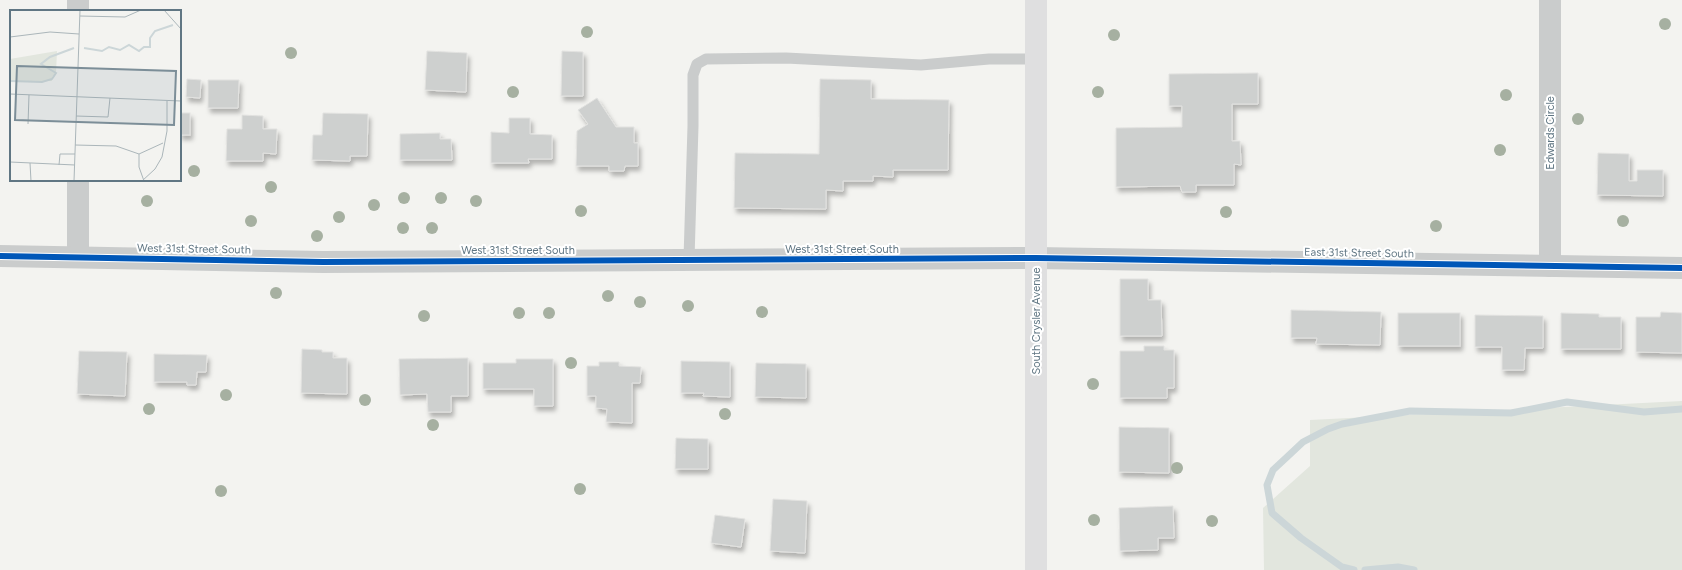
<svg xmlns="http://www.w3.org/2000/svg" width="1682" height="570" font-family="Figtree,sans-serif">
<defs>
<filter id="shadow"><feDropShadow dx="2.5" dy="4.5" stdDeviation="2" flood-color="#0004"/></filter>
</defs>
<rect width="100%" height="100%" fill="#f3f3f0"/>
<polygon fill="#e2e6de" points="1682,401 1682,570 1264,570 1263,508 1310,466 1310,420"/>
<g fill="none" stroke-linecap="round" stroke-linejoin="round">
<g stroke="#ccd6d8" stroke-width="7">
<polyline points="1354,570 1342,567 1301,538 1272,513 1267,485 1273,470 1287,457 1303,442 1328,429 1342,424 1410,411 1511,413 1567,402 1644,412 1682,409"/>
<polyline points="1365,570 1398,567 1414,570"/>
</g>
</g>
<g fill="#ced0cf" stroke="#e2e2e0" filter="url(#shadow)">
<polygon points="427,51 467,53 466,92 425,90"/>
<polygon points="562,51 583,52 583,96 561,96"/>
<polygon points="1258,73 1258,104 1232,104 1232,141 1240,141 1241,165 1234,164 1234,185 1196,185 1196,192 1182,192 1180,186 1116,187 1116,128 1182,127 1182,106 1169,106 1169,74"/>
<polygon points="187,79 201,80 200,98 186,97"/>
<polygon points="820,79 871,80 871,99 949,100 948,170 893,170 893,177 873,176 873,181 843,181 843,191 826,190 826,209 734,208 735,153 819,154"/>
<polygon points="208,80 239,80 238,108 208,108"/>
<polygon points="597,98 616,127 634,127 634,143 638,143 638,166 625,166 624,171 609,171 609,166 576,166 577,131 588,124 578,110"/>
<rect x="180" y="113" width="10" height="22"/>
<polygon points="323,113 368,114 367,156 350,156 350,161 312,160 313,135 322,135"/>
<polygon points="242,115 263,116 263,129 277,129 276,154 263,153 263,161 226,161 227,129 242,129"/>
<polygon points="509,118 530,118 530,134 552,135 552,159 528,159 529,163 491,163 491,132 509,133"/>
<polygon points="440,133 440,139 451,139 452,160 400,160 400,134"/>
<polygon points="1598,153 1629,154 1629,181 1637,181 1637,170 1663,170 1663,196 1597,195"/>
<polygon points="1120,279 1148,279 1148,300 1161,300 1162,336 1120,336"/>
<polygon points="1291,310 1381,312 1380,345 1316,344 1317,338 1291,338"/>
<polygon points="1661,312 1682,313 1682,353 1636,352 1636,317 1660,317"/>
<rect x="1398" y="313" width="62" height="33"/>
<polygon points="1561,313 1599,314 1599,317 1621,317 1621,349 1561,349"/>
<polygon points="1475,315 1543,316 1543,348 1525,348 1524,370 1502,370 1502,347 1475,347"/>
<polygon points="1144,346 1164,346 1164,350 1174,350 1174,388 1167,388 1167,398 1120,398 1120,351 1144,351"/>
<polygon points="302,349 322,350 322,352 333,352 333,358 347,358 347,394 301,393"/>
<polygon points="79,351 127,352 125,396 77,394"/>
<polygon points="154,354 207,355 206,372 197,372 196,385 187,385 187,382 154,382"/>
<polygon points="468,358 468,396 451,396 451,412 428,412 427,394 400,395 399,359"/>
<polygon points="516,359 553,359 553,406 534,406 534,389 483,389 483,363 516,363"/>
<polygon points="681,361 730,362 730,397 703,396 704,393 681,393"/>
<polygon points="599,362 619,362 619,366 641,367 640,383 632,383 632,423 606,422 607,409 596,408 596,396 587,396 587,366 599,366"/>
<polygon points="756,363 806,364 806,398 755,397"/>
<polygon points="1119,427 1169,428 1169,473 1119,472"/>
<polygon points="676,438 708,439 708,469 675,469"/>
<polygon points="773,499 807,501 805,553 770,551"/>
<polygon points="1173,506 1174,538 1158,538 1158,550 1120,551 1119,508"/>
<polygon points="715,515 745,519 741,547 711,543"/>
</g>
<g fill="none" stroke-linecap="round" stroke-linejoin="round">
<polyline stroke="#cacccc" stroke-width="11" points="689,259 693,126 693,75 697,64 706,59 786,58 921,65 989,59 1036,59"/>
<g stroke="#cacccc" stroke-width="22">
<polyline points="78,0 78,11"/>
<polyline points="1550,0 1550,266"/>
<polyline points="78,180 78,257"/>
<polyline points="0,256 323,262 1036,258 1682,268"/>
</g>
<polyline stroke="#dfdfe0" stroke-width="22" points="1036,570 1036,0"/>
<defs>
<polyline id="cycleway" points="0,256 323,262 1036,258 1682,268"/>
</defs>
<use href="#cycleway" stroke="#fff" stroke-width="8"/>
<use href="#cycleway" stroke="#0057b8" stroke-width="6"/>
</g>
<g fill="#a6b0a1">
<circle cx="1665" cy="24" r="6"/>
<circle cx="587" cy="32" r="6"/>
<circle cx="1114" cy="35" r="6"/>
<circle cx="291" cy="53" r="6"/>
<circle cx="513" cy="92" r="6"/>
<circle cx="1098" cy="92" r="6"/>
<circle cx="1506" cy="95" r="6"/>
<circle cx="1578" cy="119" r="6"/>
<circle cx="1500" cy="150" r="6"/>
<circle cx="194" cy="171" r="6"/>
<circle cx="271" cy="187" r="6"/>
<circle cx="404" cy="198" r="6"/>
<circle cx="441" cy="198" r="6"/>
<circle cx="147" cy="201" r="6"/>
<circle cx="476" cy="201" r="6"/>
<circle cx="374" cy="205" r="6"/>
<circle cx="581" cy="211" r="6"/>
<circle cx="1226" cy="212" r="6"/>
<circle cx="339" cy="217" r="6"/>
<circle cx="251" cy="221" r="6"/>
<circle cx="1623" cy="221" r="6"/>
<circle cx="1436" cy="226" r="6"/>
<circle cx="403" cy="228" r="6"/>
<circle cx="432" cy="228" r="6"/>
<circle cx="317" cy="236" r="6"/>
<circle cx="276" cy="293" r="6"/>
<circle cx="608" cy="296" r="6"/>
<circle cx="640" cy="302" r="6"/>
<circle cx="688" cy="306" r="6"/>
<circle cx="762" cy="312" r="6"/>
<circle cx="519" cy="313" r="6"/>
<circle cx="549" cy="313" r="6"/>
<circle cx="424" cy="316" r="6"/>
<circle cx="571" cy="363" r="6"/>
<circle cx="1093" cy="384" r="6"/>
<circle cx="226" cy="395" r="6"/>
<circle cx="365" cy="400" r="6"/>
<circle cx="149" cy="409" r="6"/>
<circle cx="725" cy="414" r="6"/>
<circle cx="433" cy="425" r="6"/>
<circle cx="1177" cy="468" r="6"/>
<circle cx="580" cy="489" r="6"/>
<circle cx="221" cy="491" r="6"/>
<circle cx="1094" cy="520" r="6"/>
<circle cx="1212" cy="521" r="6"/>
</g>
<g text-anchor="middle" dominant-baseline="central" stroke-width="4" stroke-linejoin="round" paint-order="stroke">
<g font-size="11" fill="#607683" stroke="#fff">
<text transform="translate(1550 133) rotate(-90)">Edwards Circle</text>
<text transform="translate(194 249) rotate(1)">West 31st Street South</text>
<text x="842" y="249">West 31st Street South</text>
<text x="518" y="250">West 31st Street South</text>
<text transform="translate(1359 253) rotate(1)">East 31st Street South</text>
<text transform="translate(1036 321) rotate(-90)">South Crysler Avenue</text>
</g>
</g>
<g transform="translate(10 10)">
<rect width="171" height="171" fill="#f3f3f0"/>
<path d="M47,41l-1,22 -4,4v4l-42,1v-23z" fill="#e2e6de"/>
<path fill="none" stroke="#ccd6d8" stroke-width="2" d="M74,38l18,3 7,-4 11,3 9,-5 10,6 5,-4h6v-9l5,-7 18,-6M0,71l32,1 10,-3 4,-6 -15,-9 9,-7 24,-9"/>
<path fill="none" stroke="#abb6ba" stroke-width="1" d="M154,0l17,19M70,6l45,1 16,-7M0,27l40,-5 29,2M0,84l171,7M66,106l32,1 2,-19M18,114l1,-29M65,135l41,1 23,8 24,-11M129,144v13l5,14M0,152l65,3M20,153l1,18M49,155l1,-11h15M64,171l6,-171M132,171l13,-12 7,-12 5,-26v-30"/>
<path fill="#7c8e98" fill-opacity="0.15" stroke="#7c8e98" stroke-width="2" d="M7,56l159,5 -2,54 -159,-5z"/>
<rect width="171" height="171" fill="none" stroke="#607683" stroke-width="2"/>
</g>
</svg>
